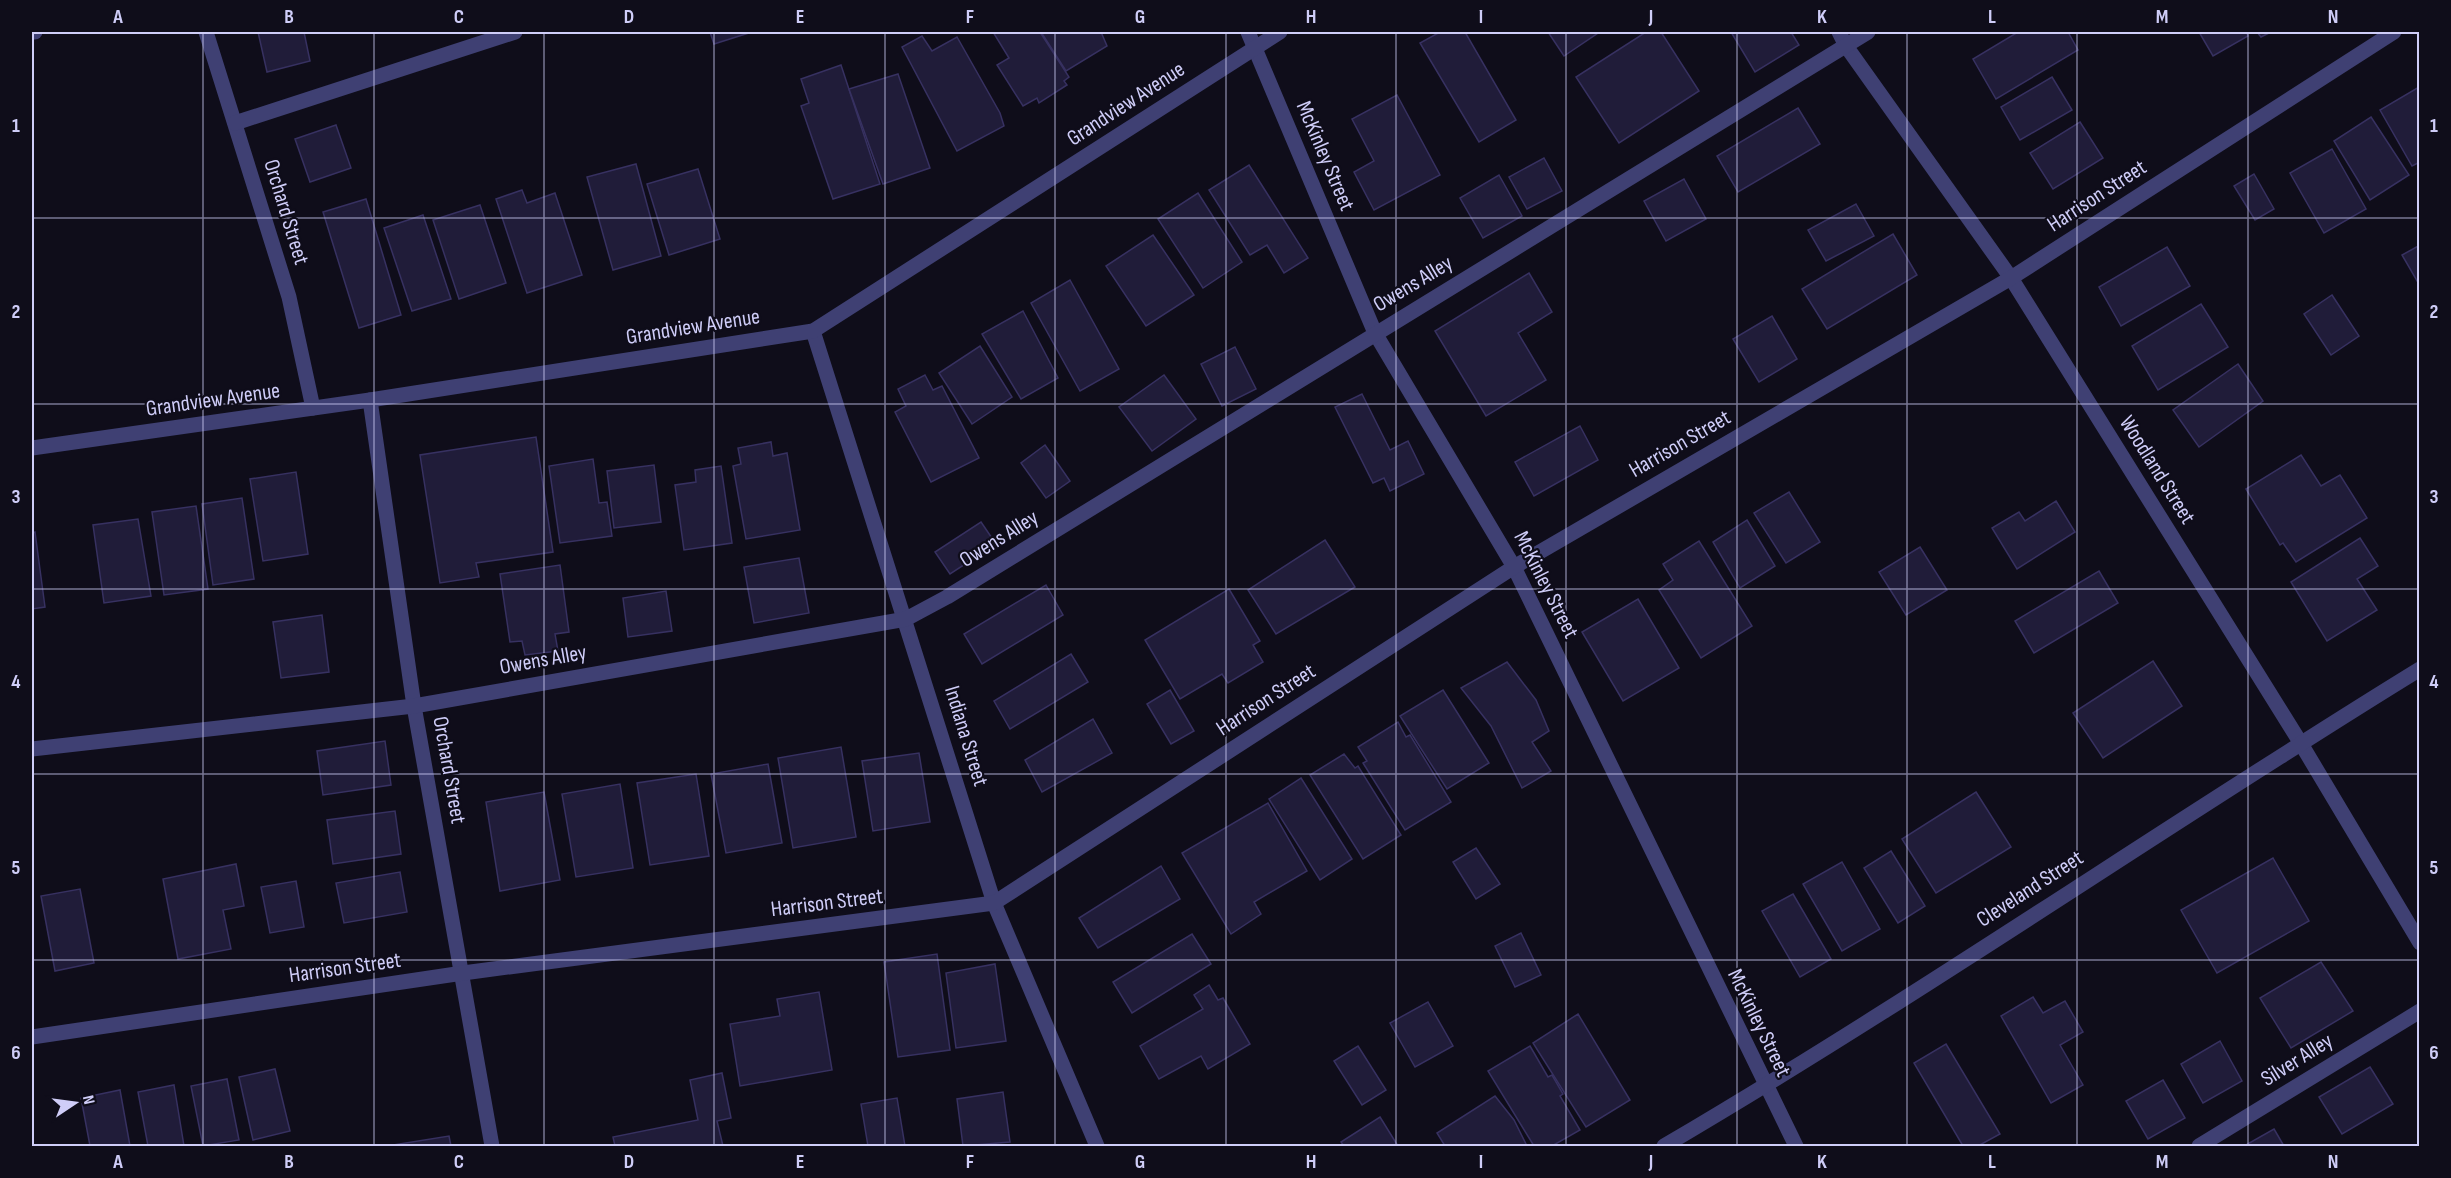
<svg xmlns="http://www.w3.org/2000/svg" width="2451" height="1178" font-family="'Sofia Sans Condensed',sans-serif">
<rect width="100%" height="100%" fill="#0f0d1a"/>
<g fill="#201c39" stroke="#373161" stroke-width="1.5">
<polygon points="258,32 304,32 310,61 267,72"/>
<polygon points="710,32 752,32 714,44"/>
<polygon points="993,32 1040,32 1069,77 1064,81 1067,85 1039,103 1037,98 1023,106 997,65 1009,58"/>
<polygon points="1041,32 1101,32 1107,46 1066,71"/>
<polygon points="1440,32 1465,32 1516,120 1479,142 1420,43"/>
<polygon points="1548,32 1596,32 1598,33 1564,56"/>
<polygon points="1646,32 1661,32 1699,91 1619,143 1576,77"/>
<polygon points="1731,32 1791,32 1799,45 1755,72"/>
<polygon points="2018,32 2068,32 2078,50 1996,99 1973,59"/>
<polygon points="2199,32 2246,32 2248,36 2213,56"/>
<polygon points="2257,32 2271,32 2261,37"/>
<polygon points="922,36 932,51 957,37 1000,113 1004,126 957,151 902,47"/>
<polygon points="841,65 880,184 833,199 801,106 809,103 801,79"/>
<polygon points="898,74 930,168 883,184 849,89"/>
<polygon points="2052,77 2072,110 2020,140 2001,107"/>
<polygon points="2419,87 2420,162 2412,166 2380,110"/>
<polygon points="1397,95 1440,175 1374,210 1354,172 1374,161 1352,119"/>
<polygon points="1798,108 1820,144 1738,192 1717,156"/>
<polygon points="2371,117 2409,175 2370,200 2334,141"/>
<polygon points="2080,122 2103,158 2053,189 2030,153"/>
<polygon points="336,125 351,168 310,182 295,139"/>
<polygon points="2332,149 2366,209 2324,233 2290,173"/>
<polygon points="1544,158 1562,191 1527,209 1509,177"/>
<polygon points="636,164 661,256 613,270 587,177"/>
<polygon points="1249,165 1308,258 1284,273 1267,245 1250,255 1209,190"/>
<polygon points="698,169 720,239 669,255 647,184"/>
<polygon points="2254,174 2274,209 2255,220 2234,186"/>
<polygon points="1499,175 1522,216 1483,238 1460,198"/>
<polygon points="1684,179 1706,219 1666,241 1644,201"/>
<polygon points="522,190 527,203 555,193 582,275 527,293 496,199"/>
<polygon points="1198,193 1242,262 1203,288 1158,219"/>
<polygon points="366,199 401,315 359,328 323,212"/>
<polygon points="1856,204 1874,236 1826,261 1808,230"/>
<polygon points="480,205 506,283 459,299 433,220"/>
<polygon points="423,215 451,299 412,311 384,228"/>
<polygon points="1893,234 1917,275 1827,329 1802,289"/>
<polygon points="1153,235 1194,295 1146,326 1106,266"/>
<polygon points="2420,245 2420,286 2402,255"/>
<polygon points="2167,247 2190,286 2121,326 2099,287"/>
<polygon points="1529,273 1552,312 1518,333 1546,380 1486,416 1435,331"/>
<polygon points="1070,280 1119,369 1080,391 1031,303"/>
<polygon points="2332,295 2359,336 2331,355 2304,314"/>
<polygon points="2201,304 2228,347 2158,390 2132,346"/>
<polygon points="1023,311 1058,378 1021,399 982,334"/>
<polygon points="1772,316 1797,359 1759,382 1733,339"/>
<polygon points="980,346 1012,397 972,424 939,373"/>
<polygon points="1235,347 1256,389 1222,406 1201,364"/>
<polygon points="2238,364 2263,401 2199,447 2173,410"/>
<polygon points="925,375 933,390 942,386 979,458 931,482 895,412 906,406 898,389"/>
<polygon points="1164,375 1196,419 1152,451 1119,407"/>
<polygon points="1362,394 1390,450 1408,441 1424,474 1390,491 1384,478 1373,483 1335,407"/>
<polygon points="1580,426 1598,460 1534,496 1515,462"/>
<polygon points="536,437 553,552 476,563 479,577 440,583 420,455"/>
<polygon points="771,442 773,456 787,453 800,530 746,539 733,466 741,464 738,448"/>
<polygon points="1045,445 1070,481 1046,498 1021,463"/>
<polygon points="2301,455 2321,486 2340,475 2367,518 2296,562 2283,543 2280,545 2246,489"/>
<polygon points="593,459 599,503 607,502 612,536 560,543 549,466"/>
<polygon points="654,465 661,522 614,528 607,471"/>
<polygon points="721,466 732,543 684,550 675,485 696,482 695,470"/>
<polygon points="296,472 308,554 263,561 250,479"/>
<polygon points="1789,492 1820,542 1786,563 1754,513"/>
<polygon points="242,498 254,579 213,585 202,504"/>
<polygon points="2056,501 2075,532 2017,569 1992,528 2019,512 2025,521"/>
<polygon points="196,506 208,589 164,595 152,512"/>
<polygon points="138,519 151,596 104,603 93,525"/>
<polygon points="1747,520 1775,566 1740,588 1713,542"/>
<polygon points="981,522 996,544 950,574 935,552"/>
<polygon points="35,532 45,607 32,609 32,533"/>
<polygon points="2360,538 2378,566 2357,579 2377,610 2327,641 2291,582"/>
<polygon points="1325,540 1355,587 1276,634 1248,590"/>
<polygon points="1699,541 1752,626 1701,658 1659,590 1673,580 1663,564"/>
<polygon points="1920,547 1947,590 1906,615 1879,572"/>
<polygon points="799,558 809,613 754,623 744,567"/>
<polygon points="560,565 569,632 555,634 558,651 525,655 522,641 510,642 500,574"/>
<polygon points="2099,571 2118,603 2034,653 2015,621"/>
<polygon points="1046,585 1063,615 982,664 964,634"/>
<polygon points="1229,589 1260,641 1253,645 1263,662 1228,683 1222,674 1180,699 1145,640"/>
<polygon points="666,591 672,631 628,637 623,598"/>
<polygon points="1638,599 1679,668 1623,701 1582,632"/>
<polygon points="322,615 329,672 281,678 273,622"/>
<polygon points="1071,654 1088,682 1010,729 994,701"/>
<polygon points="2153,661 2182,706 2103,758 2073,713"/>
<polygon points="1507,662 1536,700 1549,731 1532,742 1551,771 1522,788 1491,726 1461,688"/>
<polygon points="1170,690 1194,731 1171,744 1147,704"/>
<polygon points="1443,690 1489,763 1447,789 1400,716"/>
<polygon points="1093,719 1112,753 1042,792 1025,760"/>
<polygon points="1398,722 1406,737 1410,735 1451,802 1405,830 1363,763 1367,761 1358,747"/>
<polygon points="385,741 391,785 323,795 317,751"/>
<polygon points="841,747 856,837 793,848 778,758"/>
<polygon points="919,753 930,822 873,831 862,761"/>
<polygon points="1344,754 1355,768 1358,766 1401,835 1363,859 1310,775"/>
<polygon points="768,764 782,843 726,853 711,774"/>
<polygon points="696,774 709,856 650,865 637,783"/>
<polygon points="1301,778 1352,859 1320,880 1269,799"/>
<polygon points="620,784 633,868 576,877 562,794"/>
<polygon points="544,792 560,880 500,891 486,802"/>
<polygon points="1976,792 2011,847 1936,893 1902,839"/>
<polygon points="1268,803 1307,871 1254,902 1261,914 1231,934 1182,853"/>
<polygon points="395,811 401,854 333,864 327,820"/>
<polygon points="1476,848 1500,884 1476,899 1453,862"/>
<polygon points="1891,851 1925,906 1898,923 1864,868"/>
<polygon points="2273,858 2309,921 2217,973 2181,910"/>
<polygon points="1842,862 1880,929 1842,951 1803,884"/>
<polygon points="236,864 244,906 223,910 231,949 178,959 163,879"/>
<polygon points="1161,866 1180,899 1098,948 1079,918"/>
<polygon points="400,872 407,912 344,923 336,883"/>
<polygon points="296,881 304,927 270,933 261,887"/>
<polygon points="80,889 94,963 55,971 41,896"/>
<polygon points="1793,894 1831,959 1800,977 1762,911"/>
<polygon points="1521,933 1541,975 1515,987 1495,946"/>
<polygon points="1192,934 1211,964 1132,1013 1113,982"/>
<polygon points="937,954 950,1050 898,1057 884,962"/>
<polygon points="2321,962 2353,1011 2291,1048 2260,998"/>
<polygon points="995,964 1006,1041 956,1048 946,973"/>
<polygon points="1209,985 1218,1000 1223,998 1250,1044 1208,1069 1201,1056 1159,1079 1140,1046 1203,1009 1194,995"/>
<polygon points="819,992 832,1070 740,1086 730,1024 780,1016 777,999"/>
<polygon points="2033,997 2043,1013 2065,1001 2083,1032 2060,1045 2083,1085 2051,1103 2001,1016"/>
<polygon points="1428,1002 1453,1046 1415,1067 1390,1023"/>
<polygon points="1578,1014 1630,1100 1586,1127 1533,1043"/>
<polygon points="2220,1041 2242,1081 2203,1103 2181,1064"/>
<polygon points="1946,1044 2000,1134 1978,1146 1963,1146 1914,1063"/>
<polygon points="1358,1046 1386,1090 1362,1105 1334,1061"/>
<polygon points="1530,1046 1548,1077 1552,1075 1563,1094 1560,1096 1580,1130 1552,1146 1534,1146 1488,1071"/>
<polygon points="2370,1067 2393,1104 2342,1134 2319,1097"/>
<polygon points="275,1069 290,1131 253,1140 239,1077"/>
<polygon points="722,1073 731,1118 717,1121 723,1146 615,1146 613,1137 698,1120 690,1080"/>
<polygon points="227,1079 239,1140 203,1146 191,1086"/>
<polygon points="2163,1080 2185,1118 2148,1139 2126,1101"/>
<polygon points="174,1085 184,1146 148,1146 138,1092"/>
<polygon points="120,1090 130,1146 90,1146 81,1098"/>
<polygon points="1003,1092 1010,1142 963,1146 957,1099"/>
<polygon points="1495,1096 1514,1120 1527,1146 1445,1146 1437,1133"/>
<polygon points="897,1098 905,1146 868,1146 861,1104"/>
<polygon points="1380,1117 1398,1146 1344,1146 1341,1142"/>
<polygon points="2274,1129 2284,1146 2244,1146"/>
<polygon points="449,1136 451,1146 387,1146"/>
</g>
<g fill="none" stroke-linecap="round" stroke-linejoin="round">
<g stroke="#3f4073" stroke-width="15">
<polyline points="32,32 35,32"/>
<polyline points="206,32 289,297 313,408"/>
<polyline points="1248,32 1375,333 1514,567 1796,1146"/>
<polyline points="1839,32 1846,46 2011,278 2300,742 2420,943"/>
<polyline points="235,123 515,32"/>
<polyline points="813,331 994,903 1097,1146"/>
<polyline points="370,400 414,706 492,1146"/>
<polyline points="32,448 370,400 813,331 1280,32"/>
<polyline points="32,749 414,706 906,619 947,597 1868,32"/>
<polyline points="32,1037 463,973 994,903 1514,567 2011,278 2394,32"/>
<path d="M1664,1146c257,-151 502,-321 756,-477"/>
<polyline points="2199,1146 2420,1011"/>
</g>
</g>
<path fill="none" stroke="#cfcdf8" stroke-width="1.5" stroke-opacity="0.55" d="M203,32v1114M374,32v1114M544,32v1114M714,32v1114M885,32v1114M1055,32v1114M1226,32v1114M1396,32v1114M1566,32v1114M1737,32v1114M1907,32v1114M2077,32v1114M2248,32v1114M32,218h2388M32,404h2388M32,589h2388M32,774h2388M32,960h2388"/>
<g text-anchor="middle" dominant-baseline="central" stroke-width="4.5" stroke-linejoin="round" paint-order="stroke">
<g font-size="22" fill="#cfcdf8" stroke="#0f0d1a">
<text transform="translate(1126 104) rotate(-33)">Grandview Avenue</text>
<text transform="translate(1325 156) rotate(67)">McKinley Street</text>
<text transform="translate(2097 196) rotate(-33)">Harrison Street</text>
<text transform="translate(286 212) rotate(73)">Orchard Street</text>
<text transform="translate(1413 284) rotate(-31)">Owens Alley</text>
<text transform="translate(693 327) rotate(-9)">Grandview Avenue</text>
<text transform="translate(213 400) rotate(-8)">Grandview Avenue</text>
<text transform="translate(1680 444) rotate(-30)">Harrison Street</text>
<text transform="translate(2157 470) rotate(58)">Woodland Street</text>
<text transform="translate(999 539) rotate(-32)">Owens Alley</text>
<text transform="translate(1546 585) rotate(63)">McKinley Street</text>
<text transform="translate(543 660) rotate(-10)">Owens Alley</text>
<text transform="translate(1266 700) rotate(-33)">Harrison Street</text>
<text transform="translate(966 736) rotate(73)">Indiana Street</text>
<text transform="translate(449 770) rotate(80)">Orchard Street</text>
<text transform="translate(2030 889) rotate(-33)">Cleveland Street</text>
<text transform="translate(827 903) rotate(-7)">Harrison Street</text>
<text transform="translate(345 968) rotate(-8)">Harrison Street</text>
<text transform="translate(1759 1023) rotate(64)">McKinley Street</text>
<text transform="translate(2297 1060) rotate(-32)">Silver Alley</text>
</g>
</g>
<rect width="2451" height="1178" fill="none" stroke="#0f0d1a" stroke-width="66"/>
<g transform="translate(75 1103) rotate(77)" stroke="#0f0d1a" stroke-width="4.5" paint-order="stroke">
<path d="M0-4.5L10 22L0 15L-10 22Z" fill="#cfcdf8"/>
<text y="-9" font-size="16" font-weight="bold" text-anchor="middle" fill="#cfcdf8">N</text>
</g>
<rect x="33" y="33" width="2385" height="1112" fill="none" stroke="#cfcdf8" stroke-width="2"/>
<g font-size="20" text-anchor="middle" font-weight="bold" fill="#cfcdf8">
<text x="118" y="23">A</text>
<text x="289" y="23">B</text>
<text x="459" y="23">C</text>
<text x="629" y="23">D</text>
<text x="800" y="23">E</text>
<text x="970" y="23">F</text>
<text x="1140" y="23">G</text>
<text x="1311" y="23">H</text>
<text x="1481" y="23">I</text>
<text x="1651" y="23">J</text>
<text x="1822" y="23">K</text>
<text x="1992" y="23">L</text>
<text x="2162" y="23">M</text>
<text x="2333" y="23">N</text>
<text x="16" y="132">1</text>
<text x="2434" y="132">1</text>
<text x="16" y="318">2</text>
<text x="2434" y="318">2</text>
<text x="16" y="503">3</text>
<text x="2434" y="503">3</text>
<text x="16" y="688">4</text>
<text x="2434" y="688">4</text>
<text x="16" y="874">5</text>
<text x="2434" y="874">5</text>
<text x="16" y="1059">6</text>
<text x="2434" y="1059">6</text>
<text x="118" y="1168">A</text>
<text x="289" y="1168">B</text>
<text x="459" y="1168">C</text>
<text x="629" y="1168">D</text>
<text x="800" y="1168">E</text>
<text x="970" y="1168">F</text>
<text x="1140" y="1168">G</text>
<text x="1311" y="1168">H</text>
<text x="1481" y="1168">I</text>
<text x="1651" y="1168">J</text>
<text x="1822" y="1168">K</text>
<text x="1992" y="1168">L</text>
<text x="2162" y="1168">M</text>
<text x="2333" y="1168">N</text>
</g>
</svg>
